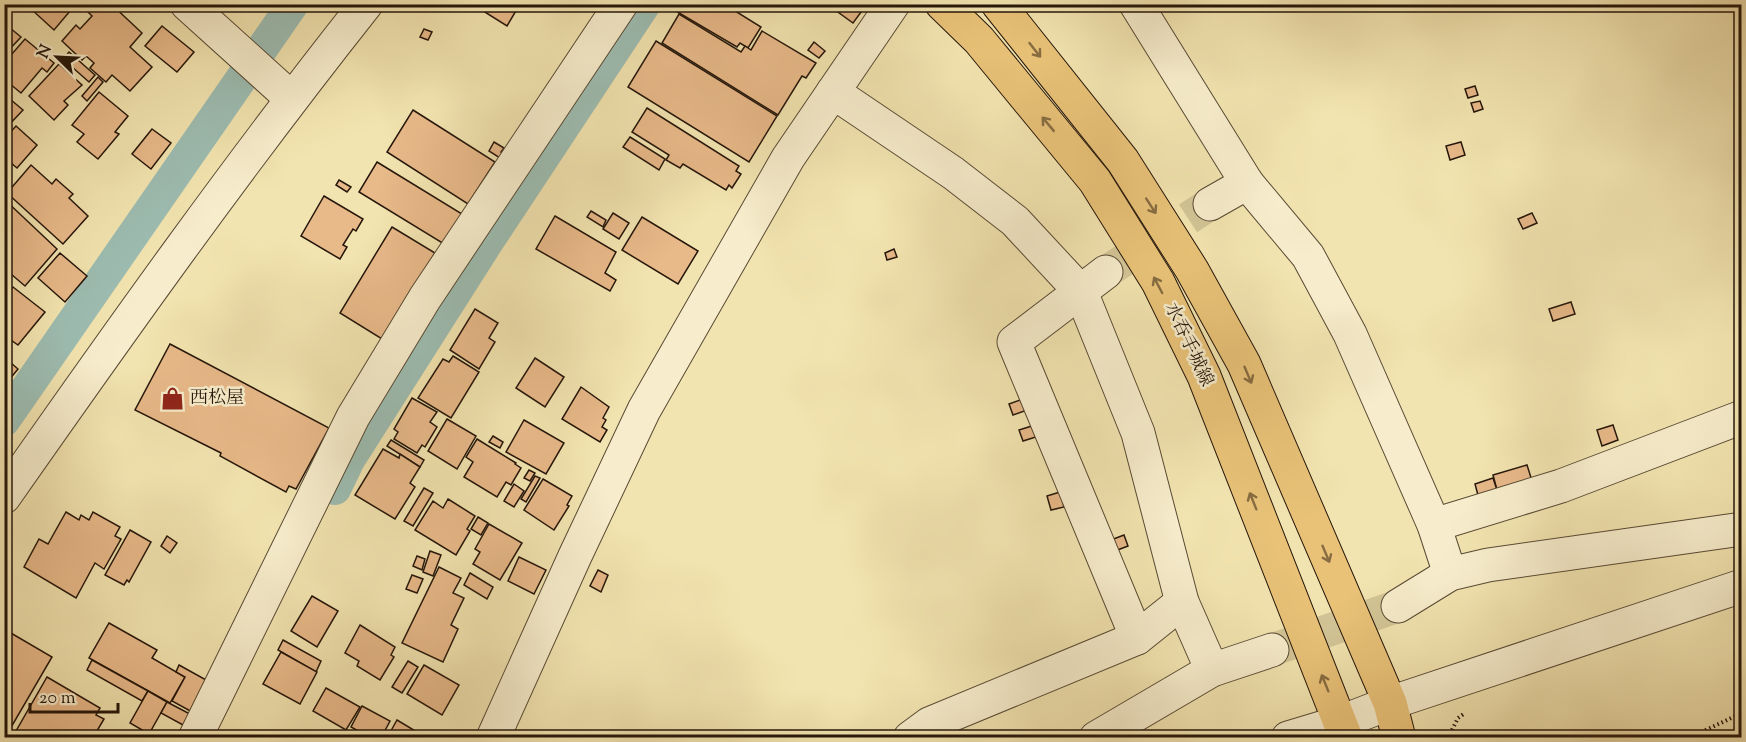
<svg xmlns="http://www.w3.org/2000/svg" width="1746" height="742" font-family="'Sorts Mill Goudy','Noto Serif JP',serif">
<rect width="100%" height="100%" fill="#f2e4b0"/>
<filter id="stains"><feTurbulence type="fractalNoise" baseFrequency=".00333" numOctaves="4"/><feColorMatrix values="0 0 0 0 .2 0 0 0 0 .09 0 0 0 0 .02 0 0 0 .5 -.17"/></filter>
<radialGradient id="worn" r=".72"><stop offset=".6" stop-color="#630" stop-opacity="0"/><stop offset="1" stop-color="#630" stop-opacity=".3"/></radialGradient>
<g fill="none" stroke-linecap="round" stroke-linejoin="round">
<g stroke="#9dbdb2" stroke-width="32">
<polyline points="4,421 293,4"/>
<polyline points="335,489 349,460 487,243 645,4"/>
</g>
</g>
<g fill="#e8b989" stroke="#25160a" stroke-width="1.5">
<polygon points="35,4 76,4 54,30 31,9"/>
<polygon points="92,4 111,4 142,33 130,47 152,67 130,91 112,75 106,82 90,68 94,63 86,56 82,60 62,41 76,25 80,29 92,16 87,11"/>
<polygon points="472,4 520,4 507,26"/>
<polygon points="678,4 724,4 761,27 748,48 740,43 737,47 674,10"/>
<polygon points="833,4 867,4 853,23 831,7"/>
<polygon points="679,14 741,52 745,46 751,50 762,31 816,63 806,78 802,76 778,115 662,43"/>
<polygon points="4,23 21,37 4,55"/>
<polygon points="162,26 194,52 177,72 145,46"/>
<polygon points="424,29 432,32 428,40 420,37"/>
<polygon points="25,39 54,63 47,72 42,68 21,93 4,79 4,63"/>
<polygon points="656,41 777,116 749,162 628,87"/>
<polygon points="814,42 825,51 819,58 808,50"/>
<polygon points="69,52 95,75 89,82 63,59"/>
<polygon points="59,64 82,85 64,101 68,105 54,120 29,96"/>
<polygon points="98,77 103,82 87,101 82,96"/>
<polygon points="1475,86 1478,95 1468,98 1465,89"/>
<polygon points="99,92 128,116 115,132 119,134 98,159 77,142 84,134 72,125"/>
<polygon points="4,94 23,110 4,130"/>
<polygon points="1480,101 1483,109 1474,112 1471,103"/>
<polygon points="647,108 739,166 736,171 741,174 732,188 729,185 726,190 683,164 680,168 666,160 669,155 632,132"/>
<polygon points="413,110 495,162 468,204 387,152"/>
<polygon points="16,126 37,145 17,168 4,157 4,139"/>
<polygon points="152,129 171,143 151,169 132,154"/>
<polygon points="630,137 665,159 659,170 623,147"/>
<polygon points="494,142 504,148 501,152 506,155 503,160 489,151"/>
<polygon points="1461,142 1465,155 1450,160 1446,146"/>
<polygon points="377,162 462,214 444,244 359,192"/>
<polygon points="31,165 52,184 56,179 73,194 69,198 88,216 63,244 7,193"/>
<polygon points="339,180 351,187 347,192 336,185"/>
<polygon points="324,196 363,219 356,231 353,229 343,245 347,247 340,259 301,236"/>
<polygon points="4,199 57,249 25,286 4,268"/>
<polygon points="591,211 606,220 603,227 587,217"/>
<polygon points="613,213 629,223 619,239 603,229"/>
<polygon points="1532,213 1537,223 1523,229 1518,219"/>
<polygon points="555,216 616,252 605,273 616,280 610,291 536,249"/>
<polygon points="642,217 698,251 678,284 622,250"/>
<polygon points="392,227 435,253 382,339 340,313"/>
<polygon points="894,249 897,257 887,260 885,253"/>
<polygon points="60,253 87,276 65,302 38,278"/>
<polygon points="13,287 45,312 18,345 4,335 4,298"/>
<polygon points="1571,302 1575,314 1553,321 1549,309"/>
<polygon points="475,309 498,323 489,338 495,342 479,369 450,350"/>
<polygon points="170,344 329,428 296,489 289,486 286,492 220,456 221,453 135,410"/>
<polygon points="453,356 479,372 451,418 418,398 443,359 449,362"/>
<polygon points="4,357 18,369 4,386"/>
<polygon points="535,358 564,377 545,407 516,388"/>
<polygon points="581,387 609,407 603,418 606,420 602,427 607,430 600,442 562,419"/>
<polygon points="412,398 437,412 430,422 437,427 425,447 422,445 417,453 394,439 398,432 394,429"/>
<polygon points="1023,399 1027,410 1013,415 1009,404"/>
<polygon points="447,419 476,436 457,469 428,451"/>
<polygon points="524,420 564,443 546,474 506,452"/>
<polygon points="1035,425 1039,436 1023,441 1019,430"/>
<polygon points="1613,425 1618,440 1602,446 1597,430"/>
<polygon points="493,436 503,442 500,448 489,442"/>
<polygon points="477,439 516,463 515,464 521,468 511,485 506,482 497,497 464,477 473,462 466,457"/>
<polygon points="391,440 424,460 420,467 387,446"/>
<polygon points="383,449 399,458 400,454 420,467 410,483 415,487 395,519 355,495"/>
<polygon points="1527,465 1533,484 1498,494 1493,475"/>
<polygon points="529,470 535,473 530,481 524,478"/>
<polygon points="535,476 540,478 526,502 521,499"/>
<polygon points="1493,478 1498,493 1479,499 1475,484"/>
<polygon points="543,479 572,496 567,505 569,506 554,530 524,510"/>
<polygon points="514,484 524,491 514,507 504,501"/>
<polygon points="424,488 433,493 413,526 404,521"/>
<polygon points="1060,492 1064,507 1051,510 1047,496"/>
<polygon points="448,499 475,516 467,529 470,531 456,555 415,530 433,501 443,508"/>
<polygon points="66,512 79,520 81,515 89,520 93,512 120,527 115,536 121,539 104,569 95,563 76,598 24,567 39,539 48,544"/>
<polygon points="478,517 488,523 481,535 471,529"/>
<polygon points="489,524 522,543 500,580 473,564 480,552 475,549"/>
<polygon points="130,530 151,542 129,582 127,580 124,585 105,575"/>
<polygon points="1124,535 1128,546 1107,554 1103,543"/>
<polygon points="167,536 177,543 170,553 161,546"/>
<polygon points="430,551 441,555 433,576 423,572"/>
<polygon points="417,556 425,559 422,570 413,566"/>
<polygon points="519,557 546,570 534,594 508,581"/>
<polygon points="439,567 461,578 453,593 464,598 451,625 458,629 443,662 402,643"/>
<polygon points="598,570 608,575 601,592 590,586"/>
<polygon points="470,573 493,587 487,599 464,585"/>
<polygon points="412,575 423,579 417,593 406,589"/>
<polygon points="312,596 338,611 317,647 291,631"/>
<polygon points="109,623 157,650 152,658 185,677 170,703 89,658"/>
<polygon points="360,625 395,647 391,655 394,657 380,680 357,666 359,661 345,653"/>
<polygon points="4,629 52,657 6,736 4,735"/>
<polygon points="283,640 321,661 316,672 278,650"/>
<polygon points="281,652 317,672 300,704 263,684"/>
<polygon points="92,660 148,691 142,701 87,670"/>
<polygon points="408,661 418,667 402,693 392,687"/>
<polygon points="179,665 208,681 192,712 172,701 185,677 176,672"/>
<polygon points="424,665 459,685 442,715 407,694"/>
<polygon points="47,677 100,708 96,715 104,719 94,736 88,733 85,738 12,738"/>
<polygon points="326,688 360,707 346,730 313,711"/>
<polygon points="148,691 167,702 149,734 130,723"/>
<polygon points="167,702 190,714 183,725 161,713"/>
<polygon points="362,706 390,721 381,738 371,738 351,727"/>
<polygon points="397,720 427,738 387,738"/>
</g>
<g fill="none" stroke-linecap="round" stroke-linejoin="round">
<g stroke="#d3c597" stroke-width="33" stroke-dasharray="33 16" stroke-linecap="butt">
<polyline points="1106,272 1210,204"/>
<polyline points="1272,650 1398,606"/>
</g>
<defs>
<g id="minor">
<polyline points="187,4 291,98"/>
<polyline points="1136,4 1247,183 1308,256 1350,334 1434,525 1450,574"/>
<polyline points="833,92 953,173 1015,221 1081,292 1138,433 1182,602 1212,670"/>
<polyline points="1210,204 1247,183"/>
<polyline points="1106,272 1014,342 1137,638"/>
<path d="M4,497c117,-167 235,-333 362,-493"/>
<polyline points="1434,525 1561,486 1742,417"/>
<polyline points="1398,606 1450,574 1488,565 1742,529"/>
<polyline points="195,738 353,417 425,298 621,4"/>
<polyline points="493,738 575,556 644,410 788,158 893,4"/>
<polyline points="910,738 929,724 1137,638 1182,602"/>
<polyline points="1096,738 1212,670 1272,650"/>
<polyline points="1288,738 1341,722 1390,703 1742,586"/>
</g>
<g id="major">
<polyline points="942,4 979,40 1095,181 1158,282 1204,376 1346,738"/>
<polyline points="998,4 1123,161 1192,270 1244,364 1390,703 1399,738"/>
</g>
</defs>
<use href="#minor" stroke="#584a34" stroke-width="35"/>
<use href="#major" stroke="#25160a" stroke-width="35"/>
<g stroke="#25160a" stroke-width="4" stroke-dasharray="1.5 3" stroke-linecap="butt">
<polyline points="1448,738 1458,718 1465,713"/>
<polyline points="1689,738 1742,713"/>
<polyline points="1718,738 1742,727"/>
</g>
<use href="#minor" stroke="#f7edcc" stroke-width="33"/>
<use href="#major" stroke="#e9c278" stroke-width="33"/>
</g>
<defs><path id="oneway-shaft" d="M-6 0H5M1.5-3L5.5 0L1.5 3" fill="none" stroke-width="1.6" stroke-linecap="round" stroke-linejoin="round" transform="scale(1.5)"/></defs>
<g stroke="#876c41">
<use href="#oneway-shaft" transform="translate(1035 50) rotate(52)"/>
<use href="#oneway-shaft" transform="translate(1048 124) rotate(-130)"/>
<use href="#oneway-shaft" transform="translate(1151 206) rotate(57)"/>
<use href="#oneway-shaft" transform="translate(1158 285) rotate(-118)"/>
<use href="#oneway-shaft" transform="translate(1248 375) rotate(67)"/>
<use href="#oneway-shaft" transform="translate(1253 501) rotate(-112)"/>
<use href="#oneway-shaft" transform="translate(1326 554) rotate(67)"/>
<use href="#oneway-shaft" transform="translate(1325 683) rotate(-112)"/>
</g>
<defs>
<symbol id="shop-bare" viewBox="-9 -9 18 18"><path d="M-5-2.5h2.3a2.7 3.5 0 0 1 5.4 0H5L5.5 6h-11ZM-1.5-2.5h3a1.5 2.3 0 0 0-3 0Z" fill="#8f2418" stroke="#f7edcc" stroke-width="2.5" paint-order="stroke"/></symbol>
</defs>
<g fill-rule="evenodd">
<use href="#shop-bare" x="156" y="382" width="33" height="33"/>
</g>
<g text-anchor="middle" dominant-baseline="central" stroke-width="5" stroke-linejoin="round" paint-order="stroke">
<g font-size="18" fill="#25160a" stroke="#f7edcc">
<text transform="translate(1188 345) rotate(65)">水呑手城線</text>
</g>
<g font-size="18" fill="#25160a" stroke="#f7edcc" text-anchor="start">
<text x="190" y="399">西松屋</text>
</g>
</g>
<rect width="1746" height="742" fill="none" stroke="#f2e4b0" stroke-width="24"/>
<rect x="6" y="6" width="1734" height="730" fill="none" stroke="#25160a" stroke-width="3"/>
<rect x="12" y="12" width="1722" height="718" fill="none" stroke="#25160a" stroke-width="1.5"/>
<g transform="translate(57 57) rotate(294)" stroke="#f7edcc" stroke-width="4.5" paint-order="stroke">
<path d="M0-4.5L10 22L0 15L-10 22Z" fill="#25160a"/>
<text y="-9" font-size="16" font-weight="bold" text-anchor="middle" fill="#25160a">N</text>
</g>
<path d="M30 703v9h88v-9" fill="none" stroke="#25160a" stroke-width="3"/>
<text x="39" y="703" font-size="18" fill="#25160a" stroke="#f7edcc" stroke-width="4.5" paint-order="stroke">20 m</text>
<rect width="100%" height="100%" filter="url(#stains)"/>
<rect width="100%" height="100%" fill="url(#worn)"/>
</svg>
